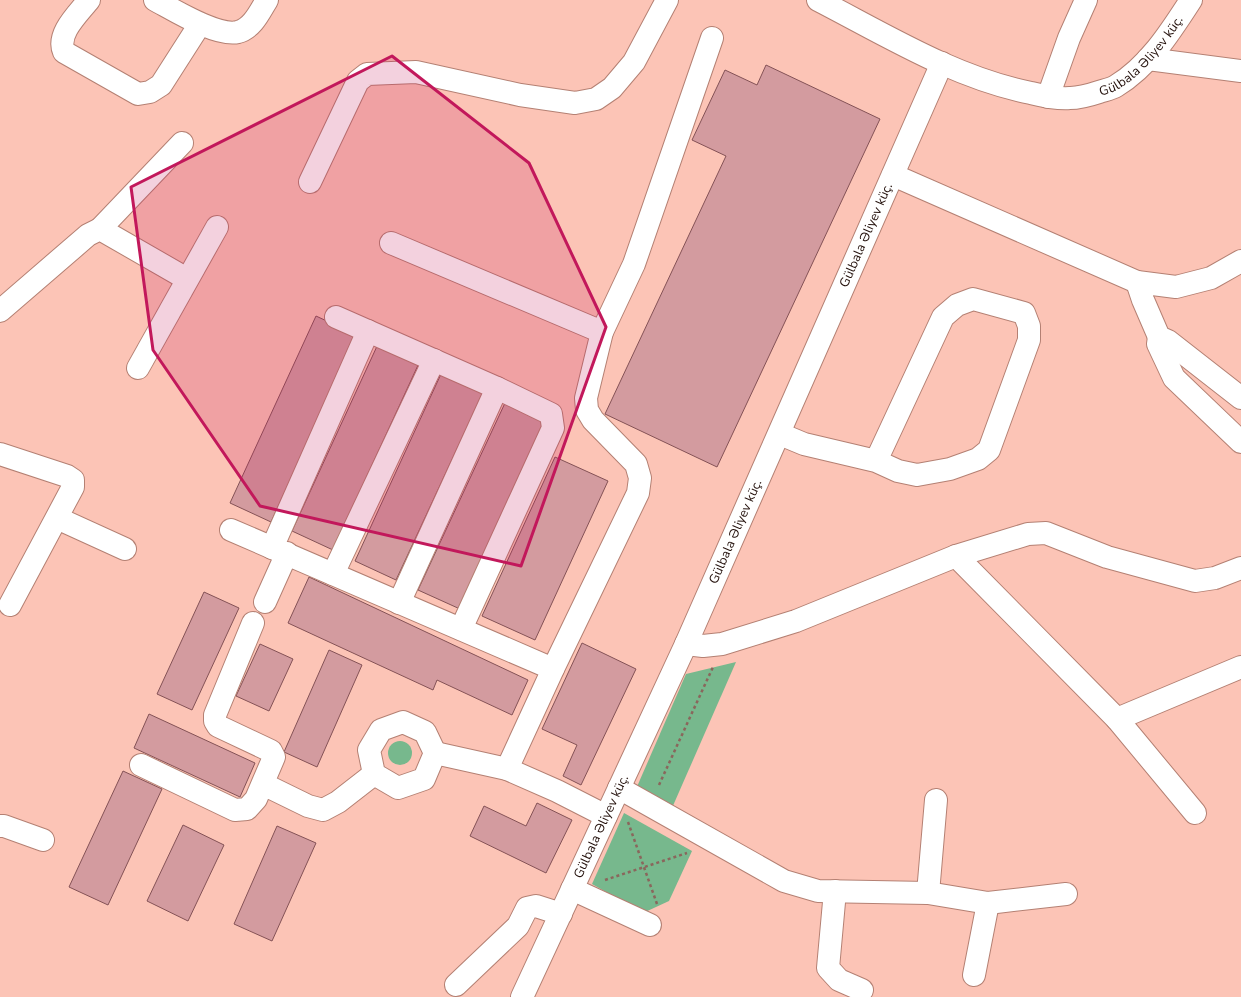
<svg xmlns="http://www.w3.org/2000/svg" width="1241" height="997" font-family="'Nunito Sans',sans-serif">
<rect width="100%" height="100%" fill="#fcc4b6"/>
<g fill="#77b88d">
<polygon points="736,662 672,808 636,789 686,674"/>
<circle cx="400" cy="753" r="12"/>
<polygon points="624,813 692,851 669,901 643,913 592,884"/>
</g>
<g fill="#d39b9f" stroke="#845256">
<polygon points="766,65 880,119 717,467 605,414 726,156 692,140 725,70 757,85"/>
<polygon points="316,316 357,335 271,522 230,503"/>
<polygon points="378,344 419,363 333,550 292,531"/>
<polygon points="441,374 483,393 396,580 355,561"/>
<polygon points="505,403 546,422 460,609 418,590"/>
<polygon points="555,457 608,481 535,640 482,616"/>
<polygon points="309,577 528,680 512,715 437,680 433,690 288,623"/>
<polygon points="204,592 239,608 192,710 157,694"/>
<polygon points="582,643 636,669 581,785 563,776 577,745 542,729"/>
<polygon points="260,644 293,659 269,711 236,696"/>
<polygon points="329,650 362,665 317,767 284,752"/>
<polygon points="149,714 255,763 240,797 134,748"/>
<polygon points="123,771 162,789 108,905 69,887"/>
<polygon points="537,803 572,820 546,873 470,836 484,806 526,826"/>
<polygon points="183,825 224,845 188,921 147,901"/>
<polygon points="277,826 316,843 272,941 234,924"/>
</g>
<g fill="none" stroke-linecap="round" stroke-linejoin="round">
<defs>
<g id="minor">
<path d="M89,0c-11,14 -33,34 -25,52l74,42 12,-2 11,-7 39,-61"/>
<path d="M155,0c19,10 62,37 83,32 15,-4 22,-21 29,-32"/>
<path id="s1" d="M818,0c68,35 137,78 213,93 12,3 26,6 39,5 9,0 20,-3 29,-6 6,-2 12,-3 17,-6 33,-20 55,-55 75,-86"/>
<polyline points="1148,59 1241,71"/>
<polyline points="1048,97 1069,38 1086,0"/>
<polyline points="893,175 1137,282 1176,287 1211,278 1241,261"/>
<polyline points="310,182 358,81 367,74 416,72 520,95 575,103 596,99 612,88 634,62 667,0"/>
<polyline points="100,229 182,143"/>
<polyline points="391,243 602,332"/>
<polyline points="1137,282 1143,300 1159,337 1168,341 1241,398"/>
<polyline points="0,311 88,235 100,229 187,279"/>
<polyline points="336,317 497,388 551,414 553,428 461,629"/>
<polyline points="1159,337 1158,344 1174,378 1241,442"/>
<polyline points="138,368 217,227"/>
<polyline points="780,434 804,444 876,461 898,471 917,475 950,469 978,459 989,450 1029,340 1029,326 1024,313 973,299 957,305 943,317 876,461"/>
<polyline points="0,454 67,476 73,480 73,487 10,605"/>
<polyline points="57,518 125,549"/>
<polyline points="231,530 553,669"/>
<polyline points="272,548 368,331"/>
<polyline points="956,556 1117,719 1195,813"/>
<polyline points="333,574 434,360"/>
<polyline points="265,602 287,553"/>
<polyline points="399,603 497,388"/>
<polyline points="686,644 703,646 722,644 796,621 956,556 1028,534 1046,533 1107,557 1195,581 1215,578 1241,568"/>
<polyline points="1117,719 1241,667"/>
<polygon points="403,722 425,732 435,753 424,779 398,788 374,774 369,750 381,730"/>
<polyline points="435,753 507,769"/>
<polyline points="141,765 235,810 247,809 256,799 274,757 271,751 218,726 215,721 215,715 253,623"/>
<polyline points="263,784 308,806 323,810 338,802 374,774"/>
<polyline points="619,788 784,881 818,891 928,893 988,903 1066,894"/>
<polyline points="606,816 557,791 507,769 553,669 638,493 640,478 636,464 593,420 587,410 586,398 602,332 634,264 712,38"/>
<polyline points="0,826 4,826 43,840"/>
<polyline points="572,889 650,925"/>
<polyline points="835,891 828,968 839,980 862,990"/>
<polyline points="928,893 936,800"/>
<polyline points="974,975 988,903"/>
<polyline points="456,985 518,926 527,908 536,906 561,914"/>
<path id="s2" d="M522,997l164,-353 256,-581"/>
</g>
</defs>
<use href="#minor" stroke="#b48073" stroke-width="24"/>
<g stroke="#8a665c" stroke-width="2.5" stroke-dasharray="3 3" stroke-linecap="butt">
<polyline points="659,785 713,667"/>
<polyline points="628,822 657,904"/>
<polyline points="605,880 687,853"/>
</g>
<use href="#minor" stroke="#fff" stroke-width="22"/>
</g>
<path fill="#c2185b" fill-opacity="0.2" stroke="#c2185b" stroke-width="3" stroke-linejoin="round" d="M392,56l137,107 77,164 -85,239 -261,-60 -107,-156 -22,-163z"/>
<g text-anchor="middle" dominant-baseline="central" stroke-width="3.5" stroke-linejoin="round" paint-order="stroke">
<g font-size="13" fill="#220f0a" stroke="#fcc4b6">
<text stroke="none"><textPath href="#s1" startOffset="359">Gülbala Əliyev küç.</textPath></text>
<text stroke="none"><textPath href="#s2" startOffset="836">Gülbala Əliyev küç.</textPath></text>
<text stroke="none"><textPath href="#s2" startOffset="512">Gülbala Əliyev küç.</textPath></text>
<text stroke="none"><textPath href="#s2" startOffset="188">Gülbala Əliyev küç.</textPath></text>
</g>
</g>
</svg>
